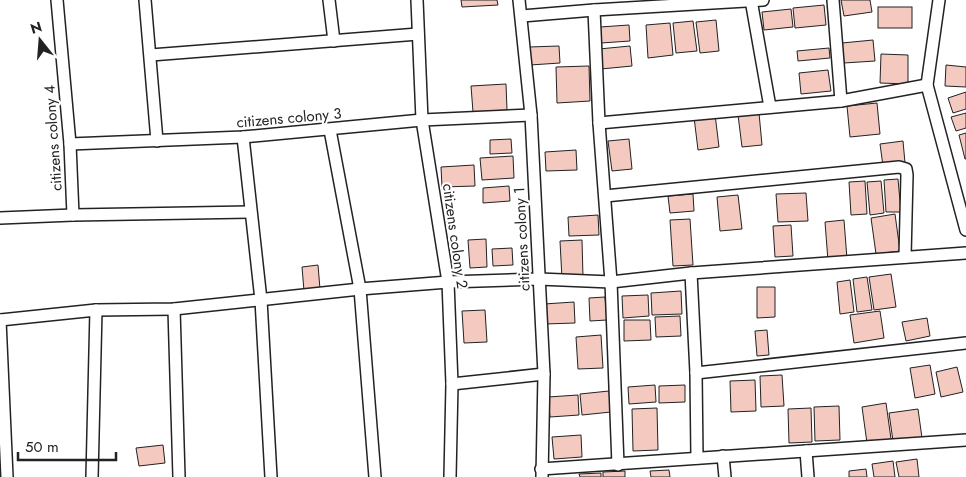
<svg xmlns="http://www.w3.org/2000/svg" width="966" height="477" font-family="Jost,sans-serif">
<rect width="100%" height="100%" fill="#fff"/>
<g fill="#f3c9c0" stroke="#222">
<polygon points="461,0 497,0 498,5 462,7"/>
<polygon points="841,0 870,0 872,12 844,16"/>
<polygon points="824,5 826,25 795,28 793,8"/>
<rect x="878" y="7" width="34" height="21"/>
<polygon points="791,9 793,27 764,30 762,12"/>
<polygon points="716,20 719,51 700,53 696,22"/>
<polygon points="693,21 697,51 676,53 673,23"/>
<polygon points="670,23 673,55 648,58 646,25"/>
<polygon points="629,25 630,41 601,43 600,27"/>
<polygon points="873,40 875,61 844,63 842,43"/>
<polygon points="559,46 560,63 530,65 529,47"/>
<polygon points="630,46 632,66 601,69 599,49"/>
<polygon points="829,48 830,58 798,61 797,51"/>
<polygon points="881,54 908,55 908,84 880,83"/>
<polygon points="946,65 966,67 966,87 945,86"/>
<polygon points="589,66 590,101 557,103 556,67"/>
<polygon points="828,70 831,91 801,94 799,73"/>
<polygon points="506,84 507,110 473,112 471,86"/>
<polygon points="966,92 966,109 953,113 948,98"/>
<polygon points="877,103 880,134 850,137 847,106"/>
<polygon points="759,113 762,145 742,147 738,115"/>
<polygon points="966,113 966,128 956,131 951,117"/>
<polygon points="715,114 719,147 698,150 694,117"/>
<polygon points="966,133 966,159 965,159 959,135"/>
<polygon points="511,139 512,153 490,154 490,140"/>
<polygon points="629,139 632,169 612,171 608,141"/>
<polygon points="903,141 905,163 883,166 880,144"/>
<polygon points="576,150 577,170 546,171 545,152"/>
<polygon points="513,156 514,178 482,180 480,158"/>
<polygon points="474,165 475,186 442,187 441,167"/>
<polygon points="898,179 901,212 886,212 884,180"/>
<polygon points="865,181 867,214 851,215 849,182"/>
<polygon points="881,181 884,213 870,215 867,182"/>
<polygon points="509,186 510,201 483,203 483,188"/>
<polygon points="806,193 808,221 778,222 776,194"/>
<polygon points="693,194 694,211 670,213 668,196"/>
<polygon points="738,195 742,229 720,231 717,197"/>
<polygon points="895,214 900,251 876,254 871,218"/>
<polygon points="598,215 599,235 569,236 568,217"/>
<polygon points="690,219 693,265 673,266 670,220"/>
<polygon points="844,220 847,259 828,261 825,222"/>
<polygon points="791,225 793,256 775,257 773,226"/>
<polygon points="486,239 487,267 470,268 468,240"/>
<polygon points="582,240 583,277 562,279 560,241"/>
<polygon points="512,248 513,265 493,266 492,249"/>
<polygon points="318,265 320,289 304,291 302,267"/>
<polygon points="891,274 896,307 874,310 869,277"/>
<polygon points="867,277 872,310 857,312 853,279"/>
<polygon points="850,280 854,312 840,314 837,282"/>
<polygon points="757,287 775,287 775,317 757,318"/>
<polygon points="681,291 682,314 652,315 651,293"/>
<polygon points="648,295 649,316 623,318 622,296"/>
<polygon points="605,297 607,320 590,321 589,298"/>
<polygon points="574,302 575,323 545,324 544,304"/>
<polygon points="485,310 487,342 464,343 462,311"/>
<polygon points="880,311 884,338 854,343 850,315"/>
<polygon points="680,316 681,336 656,337 655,317"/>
<polygon points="927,318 930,336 906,341 902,322"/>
<polygon points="624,320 650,320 651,340 624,341"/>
<polygon points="767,330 769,355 757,356 755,331"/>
<polygon points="601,335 603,368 578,369 576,337"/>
<polygon points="930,365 935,394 915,398 910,368"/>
<polygon points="957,367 963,392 941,397 936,372"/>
<polygon points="782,375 784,406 761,407 760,376"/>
<polygon points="755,380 756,411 731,412 730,381"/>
<polygon points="655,385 656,402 629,404 628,387"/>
<polygon points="685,385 685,402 659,403 659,386"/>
<polygon points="609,391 611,412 582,415 580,394"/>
<polygon points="578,395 579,415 550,417 548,397"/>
<polygon points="886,403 891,439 867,443 862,407"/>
<polygon points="839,406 840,440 815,441 814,407"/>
<polygon points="657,408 658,450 633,451 632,409"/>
<polygon points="811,408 812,442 789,443 788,409"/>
<polygon points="918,409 922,438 893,441 889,413"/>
<polygon points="581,435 582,457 554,459 552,437"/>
<polygon points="163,445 165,463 139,466 136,448"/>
<polygon points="917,459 919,477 899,477 896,462"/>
<polygon points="893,461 895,477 874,477 872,464"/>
<polygon points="866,469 867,477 849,477 849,471"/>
<polygon points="669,470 670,477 651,477 650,471"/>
<polygon points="625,471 625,477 603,477 603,472"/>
<polygon points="601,473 601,477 580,477 579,474"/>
</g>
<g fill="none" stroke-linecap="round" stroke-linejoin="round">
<defs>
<g id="minor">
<polyline points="57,0 70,144 73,215"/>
<polyline points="145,0 157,141"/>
<polyline points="329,0 334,41"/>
<polyline points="417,0 422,120 448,282 452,384 450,477"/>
<polyline points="519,0 531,115 544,374 542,477"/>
<polyline points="751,0 770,107"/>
<polyline points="833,0 841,101"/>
<polyline points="939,0 927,85 966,230"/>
<polyline points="594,10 599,123 611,282 618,465"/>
<polyline points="522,16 594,10 763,0"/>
<polyline points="151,55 418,34"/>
<polyline points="599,123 841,101 927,85"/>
<polyline points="330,130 360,289 375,477"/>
<polyline points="243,137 261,300 271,477"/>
<polyline points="70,144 243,137 422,120 531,115"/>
<polyline points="605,196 899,167 906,169 907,175 905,257"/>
<polyline points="0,218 73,215 250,212"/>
<polyline points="691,273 696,373 697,458"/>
<polyline points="174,309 179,477"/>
<polyline points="0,320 96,310 174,309 360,289 448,282 539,279 611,282 691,273 966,253"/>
<polyline points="0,320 7,477"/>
<polyline points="696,373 966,343"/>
<polyline points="452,384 544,374"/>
<polyline points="806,451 808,477"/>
<polyline points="723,456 725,477"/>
<polyline points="541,469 966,440"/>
<polyline points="92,477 96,310"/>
</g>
</defs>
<use href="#minor" stroke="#222" stroke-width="14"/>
<use href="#minor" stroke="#fff" stroke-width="11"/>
</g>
<g text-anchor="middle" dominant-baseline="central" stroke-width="4" stroke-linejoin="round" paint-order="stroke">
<g font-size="15" fill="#222" stroke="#fff">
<text transform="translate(289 118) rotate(-5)">citizens colony 3</text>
<text transform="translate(53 138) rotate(-94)">citizens colony 4</text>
<text transform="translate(455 236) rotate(82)">citizens colony 2</text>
<text transform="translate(522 239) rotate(-93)">citizens colony 1</text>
</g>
</g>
<g transform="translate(40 40) rotate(343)" stroke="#ffffff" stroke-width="4" paint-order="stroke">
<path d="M0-4L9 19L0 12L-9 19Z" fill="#222222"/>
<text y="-8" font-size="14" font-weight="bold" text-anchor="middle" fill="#222222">N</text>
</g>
<path d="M18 452v8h98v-8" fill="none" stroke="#222222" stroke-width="2.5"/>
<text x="25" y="452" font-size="15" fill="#222222" stroke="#ffffff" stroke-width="4" paint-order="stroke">50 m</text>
</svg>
